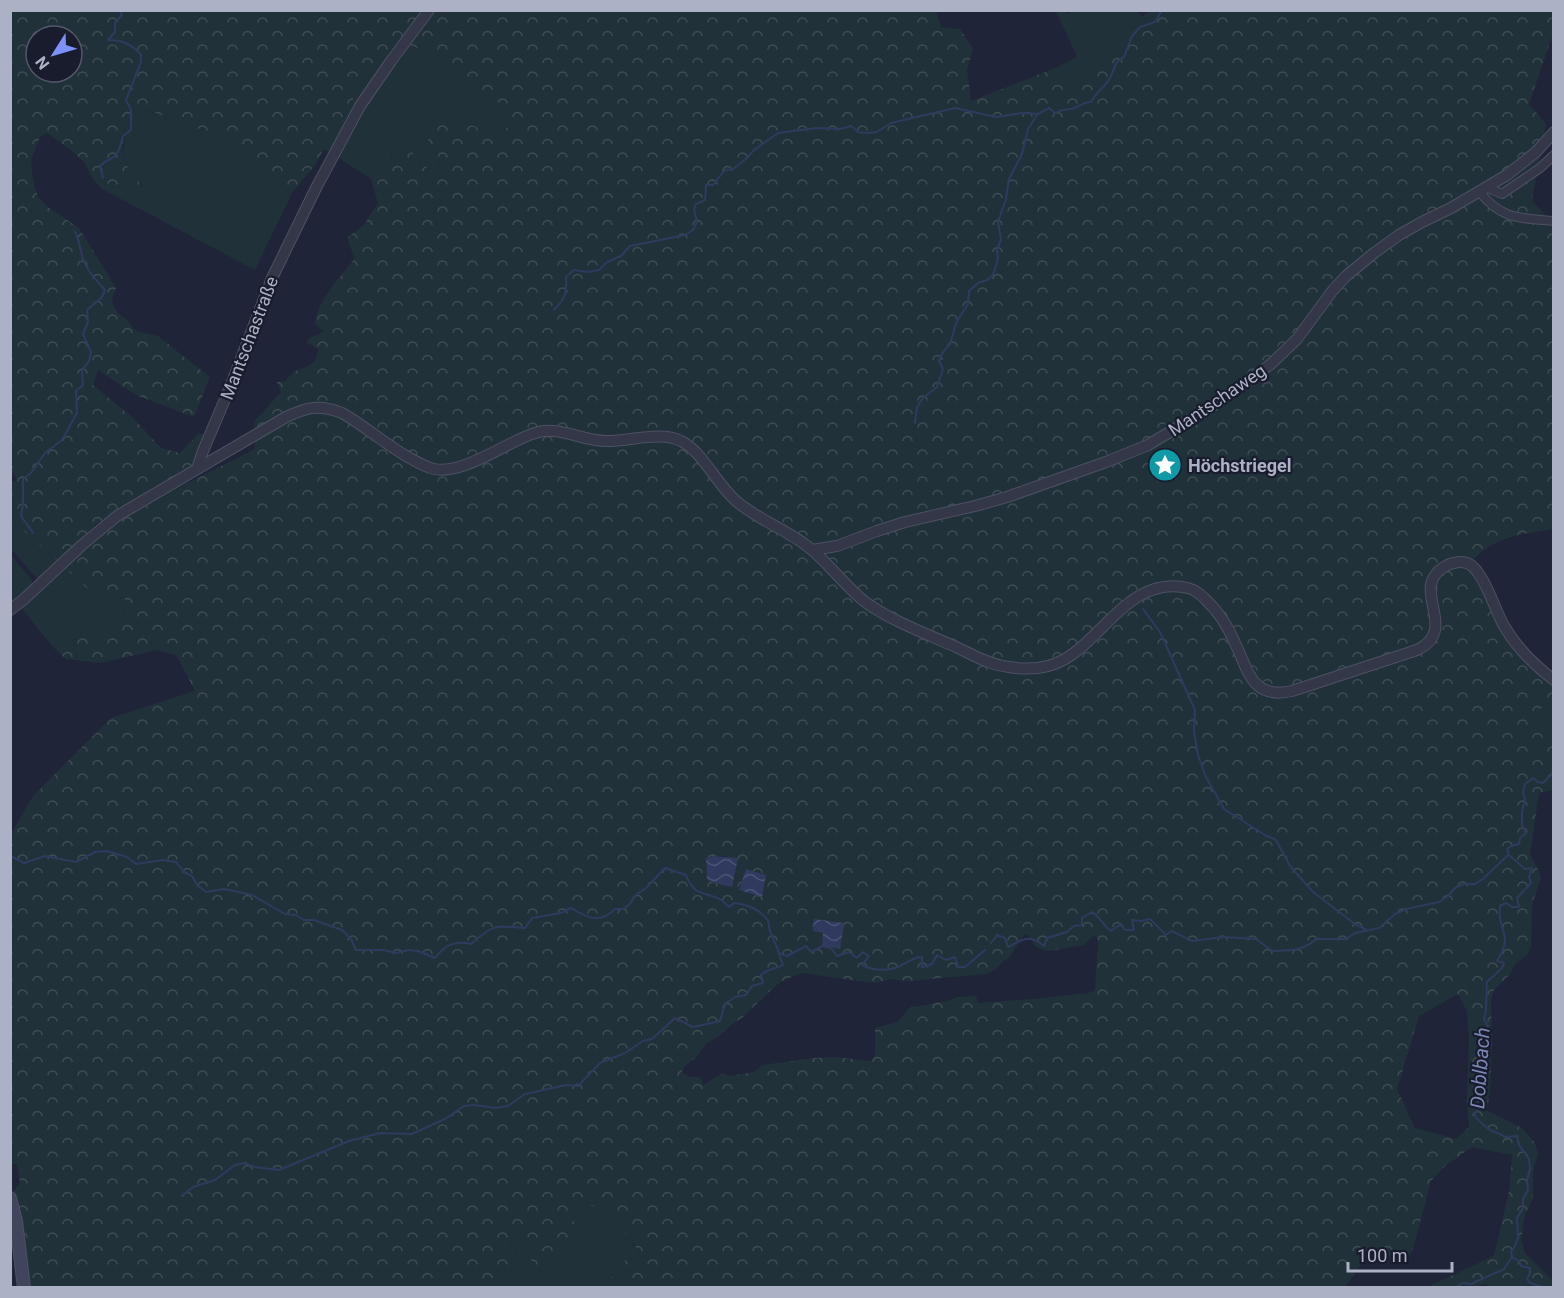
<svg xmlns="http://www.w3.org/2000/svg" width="1564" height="1298" font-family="Roboto,sans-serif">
<defs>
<pattern id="forest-crowns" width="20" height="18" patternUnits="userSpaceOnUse" patternTransform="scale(1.5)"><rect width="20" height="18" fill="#213139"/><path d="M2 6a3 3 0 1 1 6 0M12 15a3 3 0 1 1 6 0" fill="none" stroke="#3f4c54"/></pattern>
<pattern id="water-waves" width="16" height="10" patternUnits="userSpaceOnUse" patternTransform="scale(1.5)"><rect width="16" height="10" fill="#303a5e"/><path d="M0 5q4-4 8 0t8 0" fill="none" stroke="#4b5474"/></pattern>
</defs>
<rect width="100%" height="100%" fill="#1f2438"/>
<g fill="#213139">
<polygon points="1056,11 1064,11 1069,14 1072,11 1137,11 1143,17 1072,99 1053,69 1077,57"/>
<path d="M399,40l22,10 17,10 11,3 15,15 43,31c4,11 1,17 -6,27 -10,0 -18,-6 -27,-10 -14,-6 -27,-9 -42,-7l-5,20c8,9 13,16 11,28l-6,4 -11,-8 -9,-11 -8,3 -7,-10 -5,4 -1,12 -12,6 -8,12 -47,-30 36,-62z"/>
<polygon points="150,111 207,132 233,145 271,172 282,189 292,193 255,270 102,189 92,178 122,189 137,197 143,186 134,176 123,157 126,120 135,113"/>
<polygon points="10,516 16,524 59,562 39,578 36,577 11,549"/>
<polygon points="10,554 32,580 32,586 10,605"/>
<polygon points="65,568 91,592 125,598 124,621 54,648 42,634 22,608"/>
<path d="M1553,690v51l-17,-14 -7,-11c12,-7 19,-13 24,-26z"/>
<path d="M583,1206h12l15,3 5,5 5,16 6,4 10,14 -32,39 -104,1v-5l19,-20c-1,-11 -7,-10 -9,-20 7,-6 12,-7 19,-1l1,16 45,-32 -2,-9z"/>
</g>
<path fill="url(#forest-crowns)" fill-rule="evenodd" d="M11,11h925l5,16 19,2 13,20 -6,21 4,31 82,-32 19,29 76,-87h405v23l-24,70 17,20 -14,77 21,22v306c-34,6 -63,7 -85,38l42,77 17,20 26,22c0,15 -12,23 -23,31l6,10 17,14v49l-14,3 -9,62 9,16 2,7 -9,26 -1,42 -3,8 -13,10 -6,11 -15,15 -3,9 1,43 -2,46 -3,23 35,17 13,15 3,12 -5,13v30l-8,17 -4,25 4,13 28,28v6l-63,1 -2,-3 -4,-1 -9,3h-48l67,-31 16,-69 2,-32 -40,-8 -27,19 -14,15 -18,68 -7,14 -34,-14 -27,38h-741l32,-40 -10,-13 -6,-4 -5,-16 -5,-5 -15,-3h-12l-10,11c4,17 1,28 -13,38 -10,8 -12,10 -26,10l-4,-7 -1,-16c-7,-6 -12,-5 -19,1 1,10 8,9 9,20l-19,20v4h-471l-8,-59 -8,-36 7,-9 -3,-19h-7l1,-330 22,-38 78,-78 84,-27 -19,-36 -19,-5 -57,13 -34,-4 -12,-11 70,-27 1,-23 -34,-6 -26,-24 37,-36 64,-39 28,-13 61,-31 -1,-27 27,-30 -4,-10 8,-1 10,-10 14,-5 6,-5 4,-12 -12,-6v-3c5,-4 11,-4 16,-9l-8,-7c0,-20 27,-49 39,-65 -1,-8 -5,-12 -6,-22l16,-12 14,-22 -7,-24 8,-12 12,-6 2,-17 4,1 7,10 8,-3 9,11 11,8 6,-4c3,-15 -4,-16 -10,-27 -2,-4 -2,-10 -2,-15l6,-6c15,-2 28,1 42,7 9,4 17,10 27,10 7,-10 10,-15 6,-27l-43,-31 -15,-15 -11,-3 -17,-10 -22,-10 -39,47 -45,78 -23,28 -10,-4 -11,-17 -38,-27 -26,-13 -57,-21 -15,2 -9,8c-1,10 -4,24 -3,34 2,15 20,24 20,39l-6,3 -15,-8 -30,-11 -8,-16 -12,-11 -25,-18 -7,4 -9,23 2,21 5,16 10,10 31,21 37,60 -4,10 1,7 5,8 8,6 8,10 6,3 18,4 52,41 -16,40 -58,-22 -38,-25 -5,15 39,32 29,31 19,5 18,-19h7v10l-18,30 -39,18 -53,33 -36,37 -43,-38 -5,-8v-33l6,-3 -6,-10zM36,36h36v36h-36zM713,856h14l4,31 -9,-2 -15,-5 -1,-22zM1027,934l9,13 12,4 36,-6 9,-9 3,1 2,3 -3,50 -6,3 -56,6 -55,4 -2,-7 -19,1 -6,3 -42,8 -11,14 -20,5 -3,2v26l-4,6 -36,-4 -22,1 -50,7 -9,7 -25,4 -7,-3 -17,11h-2l-3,-7c-7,0 -13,1 -18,-5l2,-5 10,-8 13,-16 12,-7 12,-11 11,-7 29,-28 11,-9 20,-8 63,9 11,1 15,-4 17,2 78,-7 10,-5 8,-9 4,-1 16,-24zM1458,994l9,17 2,28 -2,60 2,28 -13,12 -41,-11 -18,-39 22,-73z"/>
<g fill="url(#water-waves)">
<polygon points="713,856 738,858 732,887 722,885 707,880 706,858"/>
<polygon points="746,869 766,875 762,897 739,890"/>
<polygon points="814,919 844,923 840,949 822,946 823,933 813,931"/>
</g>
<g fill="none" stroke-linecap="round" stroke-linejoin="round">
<g stroke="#303a5e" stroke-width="2">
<path d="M103,178l-3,-12c5,-6 9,-6 14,-9 6,-5 7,-14 9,-21l8,-6v-20l-5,-10 15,-38v-8c-11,-10 -18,-14 -33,-14l7,-8v-9l7,-8 -2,-5"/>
<path d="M554,310c12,-13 13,-16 12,-33l8,-7 13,2 12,-2 8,-8 14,-6 9,-10 55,-11 8,-5 4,-8 -3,-13 2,-5 9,-4 1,-15h7l12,-15 8,-1 14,-11 6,-7 25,-18 39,-5 23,1 11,-3 7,6 9,1 10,-1 14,-9 64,-15 41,9 26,-4 16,1 11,-6 6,5c7,-4 9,-3 16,-4 7,-1 11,-7 20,-7 5,-10 14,-15 19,-24 5,-9 4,-17 14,-21l8,-21 8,-9 15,-5 7,-12"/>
<polyline points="915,423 917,407 923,398 937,387 943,369 939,361 943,352 950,344 956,323 968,304 969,291 978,283 987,280 993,275 998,259 997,249 1001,240 998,222 1006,199 1009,179 1022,154 1028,129 1037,115"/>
<path d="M33,533l-12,-17 2,-13v-24l8,-6 14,-20 17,-13 15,-27 -1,-22 7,-6 -1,-15 7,-9 2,-9 -8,-18 5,-12 -1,-12 15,-13 3,-7c-10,-11 -22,-24 -24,-39 -2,-7 -2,-12 -6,-19"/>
<polyline points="1143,609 1160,632 1195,710 1194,732 1198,755 1206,777 1224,809 1265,835 1276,840 1290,866 1313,892 1355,924 1367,930"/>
<path d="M10,856l14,7 21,-7 31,6 19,-10 12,-1 20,6 9,7 27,-4 13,2 8,10 8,4 5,9 9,7 18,-3 28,6 33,19 11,1 8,5h10l28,10 9,9 5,11h28l12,3 13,-3 9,1 17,7c10,-13 20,-18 36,-14 24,-21 23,-18 54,-16l7,-10 29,-5 10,-5c16,10 29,16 44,1h8l6,-4 7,-10 10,-7 19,-20 21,7c8,22 19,16 35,25 3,2 6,5 8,7l5,-4c12,1 28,7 34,18 2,4 0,5 2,10 2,7 7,14 9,22l8,3 19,-10 5,6 12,-6 8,2 6,8 12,-4 8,6 6,-6 6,4 -7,9c10,5 22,6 33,3 11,-4 15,-10 27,-11v10l10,-3 5,-9 9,5 9,-3 3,10h7l20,-17"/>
<path d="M991,943l6,-8 8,3 3,9c16,-8 21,-13 36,-1l3,-8 20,-6 7,-6 8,-1v-7l10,-6c10,6 10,13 19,19l10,-7 4,6h9l-2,-10 9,1 9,-2 16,16 6,-4 20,10 31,-4 33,2 16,12c18,-1 30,1 44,-12h30l9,-6 24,-5 16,-14 11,-5 33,-7 9,-6 7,-8 9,-4h11l8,-5 25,-24"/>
<path d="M182,1196l11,-9 22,-7 20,-15 10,-2 9,4 25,3 70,-29 31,-8 32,1 33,-15 19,-13 10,-1 22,3 12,-2 17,-12 41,-9 12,1 22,-23 25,-10 18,-12 9,-2 23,-21 18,9 27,-6 5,-17 10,-7 11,-2 6,-9 11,-3 -2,-8c7,-7 13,-5 22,-10l-4,-10"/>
<polyline points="1454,1288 1463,1283 1471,1284 1504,1269 1512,1257"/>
<path d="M1545,1288l-15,-5 -3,-4 3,-6v-5l-9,-2 -2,-5 -7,-4 -1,-6 3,-3 4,-10 -1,-20 6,-10v-9l5,-9 -1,-10 3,-11 -1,-10 -10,-14 -2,-9 -12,1c-5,-4 -10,-4 -15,-7 -4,-3 -13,-11 -16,-15l3,-4 1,-10 -2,-17 4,-7v-8l3,-11 1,-24 4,-8 -4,-7 2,-9 1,-28 15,-14 2,-5 -7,-2c18,-27 -1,-31 3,-55l6,-3 6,4h7l-2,-9 14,-15 -2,-6 3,-9 -7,1 -16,-14 -2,-6 4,-3 8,-2 1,-6 6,-5 -4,-8v-13l3,-13 -2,-6 2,-9 8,-6 5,4 5,1 9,-9h2"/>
</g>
<defs>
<g id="minor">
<polyline points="1486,187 1502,194 1540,168 1554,155"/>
<path d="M1479,191c22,29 41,27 75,30"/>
</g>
<g id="tertiary">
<polyline points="197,469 203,451 231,385 272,278 316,188 360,106 391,61 429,10"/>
<polyline points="812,550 837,546 877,531 905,522 975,506 1007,497 1106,462 1148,445 1168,433 1214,405 1271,364 1297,339 1333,290 1346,276 1374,253 1399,235 1422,222 1451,208 1507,175 1536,152 1554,132"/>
<path d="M10,610l13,-10 59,-55 35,-29 169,-99c21,-10 34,-13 56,-4 23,13 43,31 66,44 9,5 17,10 26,12 30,6 72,-27 101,-36 25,-8 48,9 73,8 21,0 54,-10 73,0 21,10 35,42 54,59 21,19 49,28 72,46 21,16 36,38 57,55 25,19 63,33 92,46 17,8 34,18 53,20 18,3 39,2 56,-8 40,-23 66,-84 123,-71 8,2 13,7 19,13 12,11 21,26 28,42 14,29 17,57 57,48l125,-41c44,-21 -9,-61 27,-83 8,-5 19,-7 27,-2 14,11 24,45 33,61 13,22 30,39 50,54"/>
</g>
<polyline id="secondary" points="10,1198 16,1221 24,1288"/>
</defs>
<use href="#minor" stroke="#4d5163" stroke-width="10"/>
<use href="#tertiary" stroke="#4d5163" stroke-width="12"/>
<use href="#secondary" stroke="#4d5163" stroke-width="14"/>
<use href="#minor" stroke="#333748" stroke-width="8"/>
<use href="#tertiary" stroke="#333748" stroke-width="10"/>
<use href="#secondary" stroke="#41455b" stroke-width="12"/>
</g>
<defs>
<symbol id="sight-disc" viewBox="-11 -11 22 22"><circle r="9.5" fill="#0f9aa8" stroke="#181c2d"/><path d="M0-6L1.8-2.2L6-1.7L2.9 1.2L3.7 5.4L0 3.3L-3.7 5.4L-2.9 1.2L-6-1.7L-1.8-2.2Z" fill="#fff"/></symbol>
</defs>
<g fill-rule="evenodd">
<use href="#sight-disc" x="1146" y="446" width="38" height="38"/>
</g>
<g text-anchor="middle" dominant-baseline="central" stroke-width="4.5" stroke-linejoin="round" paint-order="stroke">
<g font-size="18" fill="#adb1c5" stroke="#181c2d">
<text transform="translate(249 338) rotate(-69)">Mantschastraße</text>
<text transform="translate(1217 400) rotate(-34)">Mantschaweg</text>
</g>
<g font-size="18" font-weight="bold" fill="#adb1c5" stroke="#181c2d" text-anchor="start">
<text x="1188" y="465">Höchstriegel</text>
</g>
<g font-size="20" font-style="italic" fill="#7b87b3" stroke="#181c2d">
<text transform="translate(1480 1068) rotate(-86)">Doblbach</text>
</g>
</g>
<rect width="1564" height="1298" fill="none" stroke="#adb1c5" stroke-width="24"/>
<g transform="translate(54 54) rotate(233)"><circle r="28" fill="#181c2d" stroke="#54586a" stroke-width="1.5"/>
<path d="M0-4.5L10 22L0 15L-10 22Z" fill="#7c91fb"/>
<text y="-9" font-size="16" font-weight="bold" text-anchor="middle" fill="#adb1c5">N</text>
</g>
<path d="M1348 1262v9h104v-9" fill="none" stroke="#adb1c5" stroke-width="3"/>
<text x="1357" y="1262" font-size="18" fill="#adb1c5" stroke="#181c2d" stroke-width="4.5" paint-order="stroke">100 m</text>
</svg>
